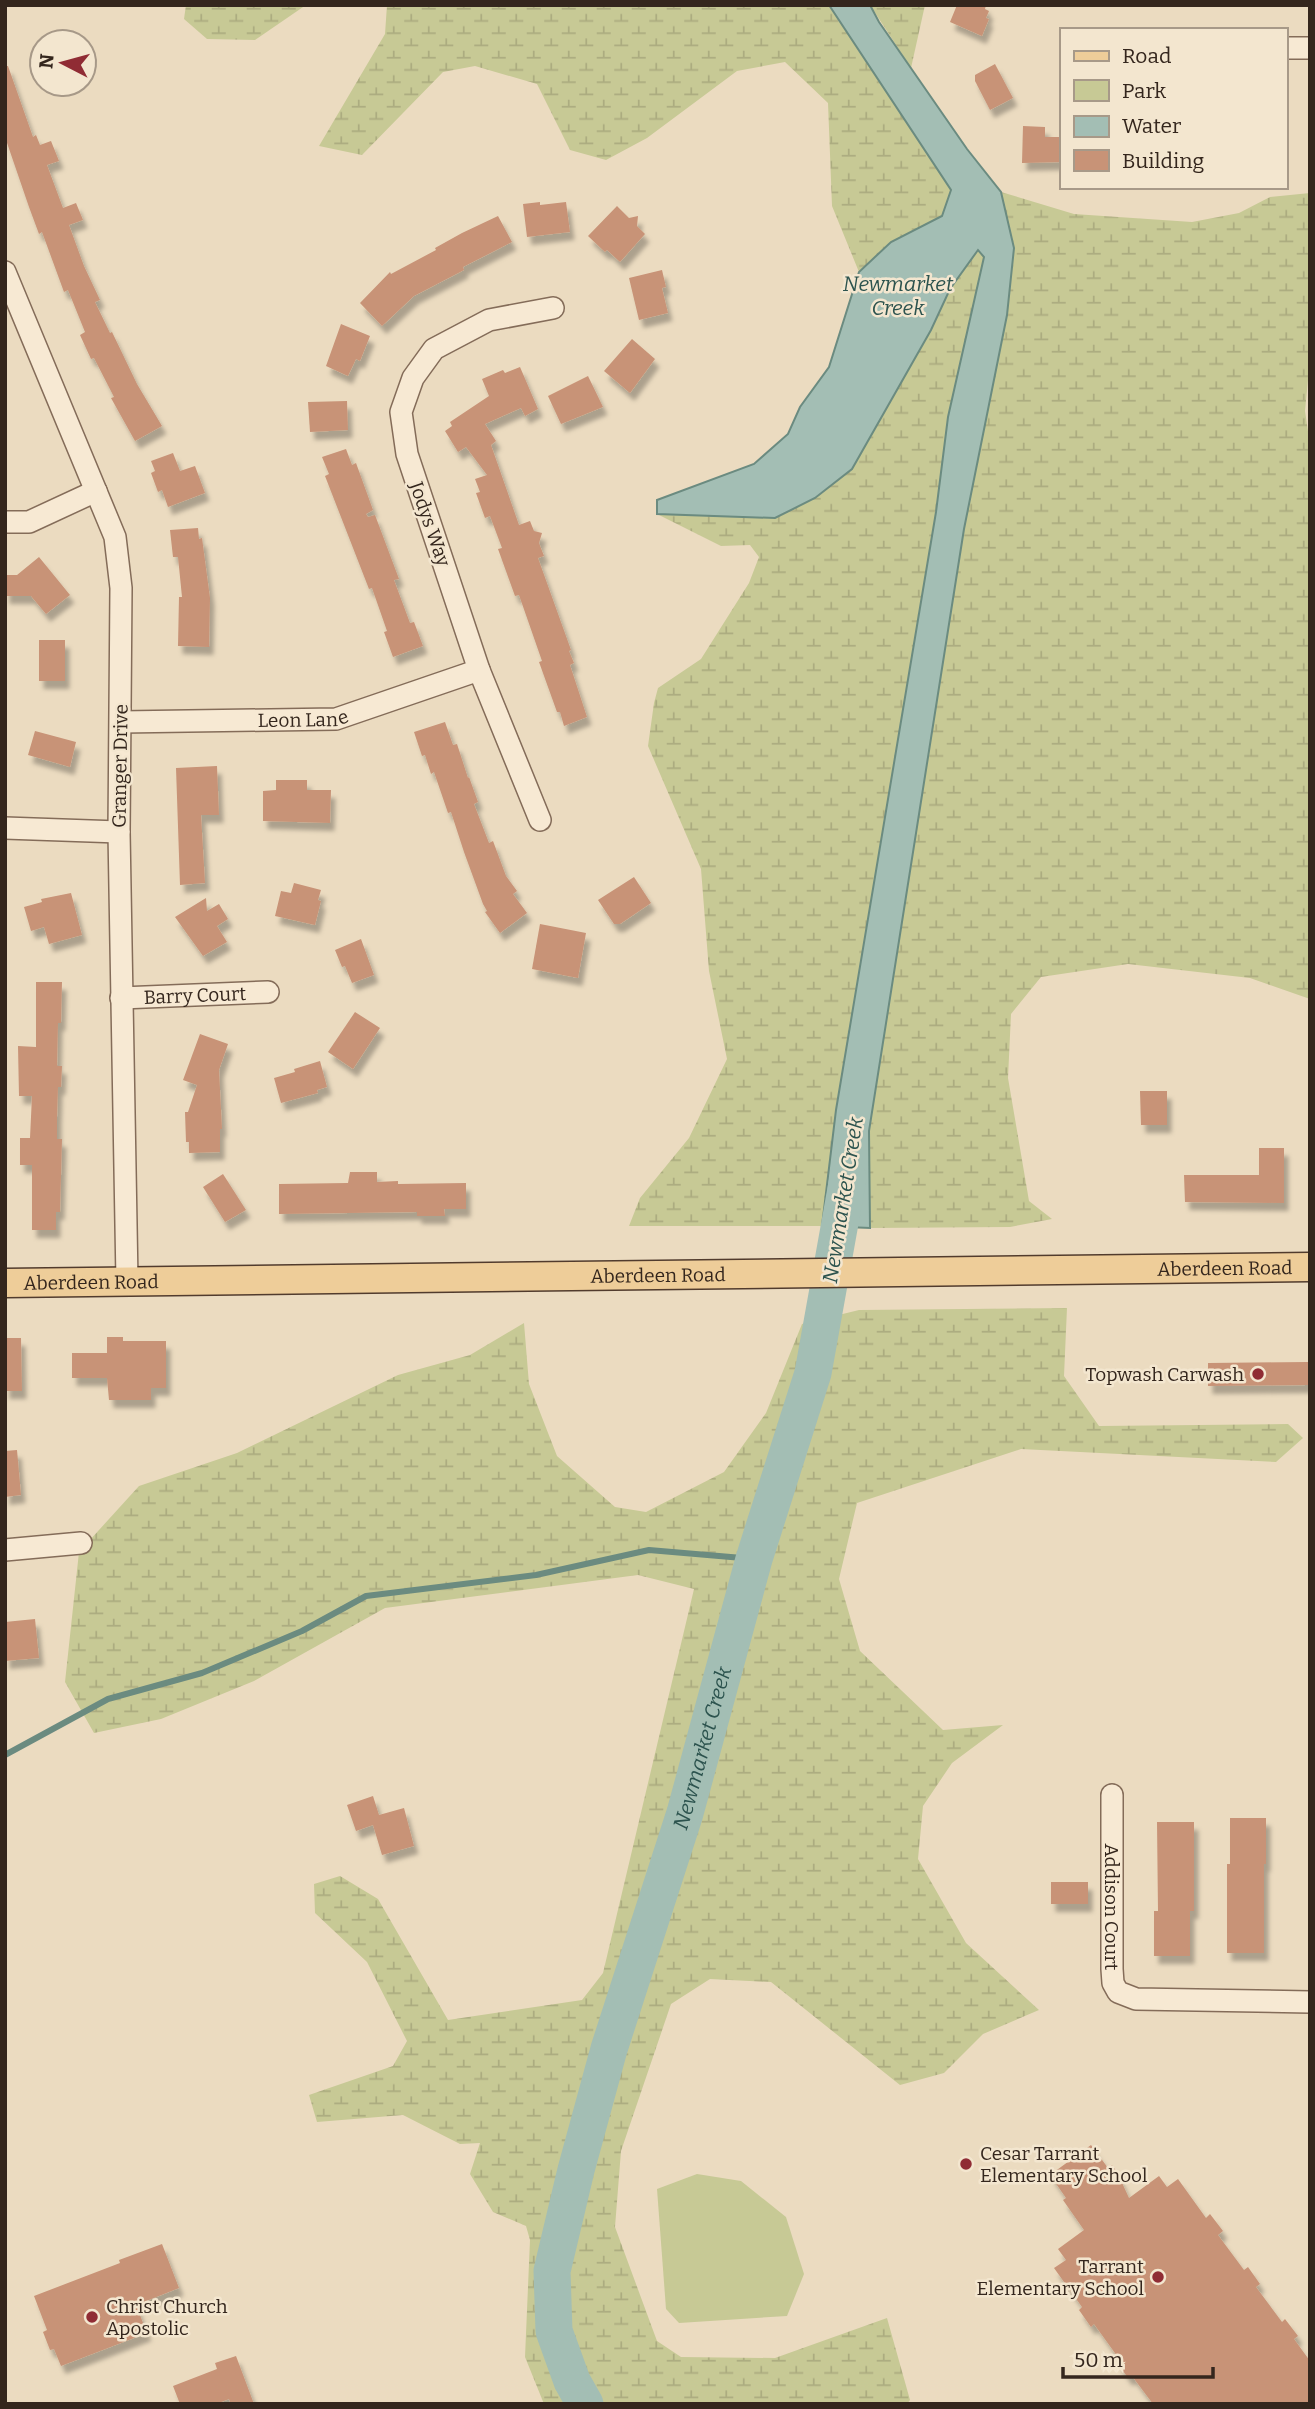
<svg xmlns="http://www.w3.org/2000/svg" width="1315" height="2409" font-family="Bitter,serif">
<defs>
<pattern id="wetland-marsh" width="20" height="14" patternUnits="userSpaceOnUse" patternTransform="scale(1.75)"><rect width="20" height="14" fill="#c7c995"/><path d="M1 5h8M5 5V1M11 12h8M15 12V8" fill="none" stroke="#acac80"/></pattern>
<filter id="shadow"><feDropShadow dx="4.5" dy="8" stdDeviation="2" flood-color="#0004"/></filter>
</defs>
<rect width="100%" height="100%" fill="#ebdbc0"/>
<g fill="url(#wetland-marsh)">
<polygon points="186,5 306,5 255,40 207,39 184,19"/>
<polygon points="387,5 829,5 951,190 942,217 891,242 859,272 832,206 828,103 785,62 737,71 647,138 606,160 570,150 537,84 475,66 443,72 362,155 319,146 385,34"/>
<polygon points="870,5 925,5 911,68"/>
<polygon points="1001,192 1074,214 1192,222 1239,213 1270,197 1310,193 1310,359 1305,411 1310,445 1310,999 1250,978 1128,964 1041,977 1011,1014 1008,1078 1029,1201 1052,1219 1010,1227 870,1228 869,1131 964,529 1007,315 1014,248"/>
<polygon points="978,249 984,257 948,417 936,512 836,1110 822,1226 629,1226 640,1198 689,1138 727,1059 709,971 701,869 648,746 654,703 658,688 701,659 749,583 759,557 750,545 721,546 657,514 775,518 815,498 852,469 931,330 950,289"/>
<polygon points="1067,1308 1064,1376 1099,1426 1288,1424 1303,1438 1276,1462 1021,1449 857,1503 839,1579 860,1651 943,1730 1003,1725 952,1763 923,1806 918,1859 966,1943 1039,2010 983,2034 944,2073 900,2085 771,1982 710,1979 671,2004 621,2151 615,2227 657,2341 681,2357 775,2358 887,2318 910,2400 907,2404 544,2404 525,2357 530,2240 526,2226 493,2212 470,2174 480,2143 460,2144 403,2115 317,2122 309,2095 393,2066 407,2041 367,1962 315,1913 314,1884 340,1876 378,1899 448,2020 582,2000 603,1973 694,1589 638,1575 385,1608 254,1681 161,1719 94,1733 65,1682 79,1552 139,1486 237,1453 398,1375 470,1355 524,1323 529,1384 557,1456 615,1507 646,1512 724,1472 766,1413 802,1324 859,1310"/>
</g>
<polygon fill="#c7c995" points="697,2174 741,2181 786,2217 804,2274 787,2316 679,2323 666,2309 657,2189"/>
<polygon fill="#a3beb4" stroke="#6b8b80" stroke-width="2" points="829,5 870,5 879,22 967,149 1001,192 1014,248 1007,315 964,529 869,1131 870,1228 822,1226 836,1110 936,512 948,417 984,257 978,250 950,289 931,330 852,469 815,498 775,518 657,514 657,500 754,464 788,434 800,407 829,367 859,272 891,242 942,216 951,190"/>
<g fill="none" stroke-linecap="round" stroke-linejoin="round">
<polyline stroke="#6b8b80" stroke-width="6" points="5,1755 108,1699 202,1673 302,1631 366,1596 536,1575 649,1550 754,1559"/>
<path stroke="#a3beb4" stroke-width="37" id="s1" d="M585,2404l-13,-23 -18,-50 -2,-60 24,-101 33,-121 76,-236 69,-254 59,-186 35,-195"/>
</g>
<g fill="#c89377" filter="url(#shadow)">
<polygon points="957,5 986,5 985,9 989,11 986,18 989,19 982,36 950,22"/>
<polygon points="995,64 1013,98 990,110 975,81 975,75"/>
<polygon points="5,66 8,66 33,137 36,135 40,145 51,141 59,161 47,165 63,208 76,203 83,220 69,225 84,266 100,300 95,302 110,333 112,332 137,384 162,426 135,441 111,398 114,397 94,358 91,359 80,335 85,332 68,290 64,292 42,232 39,234 29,207 5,137"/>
<polygon points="1023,126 1045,127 1045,137 1061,137 1061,162 1022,163"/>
<polygon points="540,202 540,205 566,202 570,232 527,237 523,204"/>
<polygon points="617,206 629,218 638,216 637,226 645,234 620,262 607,250 605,252 588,236"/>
<polygon points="498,216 512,242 463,267 464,270 414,296 382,326 360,303 390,272 391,274 436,250 435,248 462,233"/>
<polygon points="662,270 666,287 662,288 668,313 639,320 629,278"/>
<polygon points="341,324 370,336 360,361 356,359 348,376 326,366"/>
<polygon points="632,339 655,359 630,393 604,371"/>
<polygon points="520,367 538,409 525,416 521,408 485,424 496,441 491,445 519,525 530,521 534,531 542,533 539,543 544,556 538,558 571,650 569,651 574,663 570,665 587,717 564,726 560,712 557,712 539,662 542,661 519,595 515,596 498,549 502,548 490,516 485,518 476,493 480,492 475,479 487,475 466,447 458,452 445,431 452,426 450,422 489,396 482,379 503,370 505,373"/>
<polygon points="588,376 603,407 561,424 548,396"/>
<polygon points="347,401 348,430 310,432 308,402"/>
<polygon points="346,449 352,465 356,463 373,510 366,514 368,517 375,515 399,579 394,580 410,623 414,622 423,646 393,657 384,632 387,631 372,588 369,589 325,476 329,474 322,457"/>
<polygon points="173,453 180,471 195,466 205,493 168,507 162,490 158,492 151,473 155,471 151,461"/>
<polygon points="198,528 199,539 202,538 210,598 209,647 178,646 179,597 182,597 178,557 173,557 170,530"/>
<polygon points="39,557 70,595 46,614 31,596 5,596 5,575 17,575"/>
<rect x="39" y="640" width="26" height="41"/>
<polygon points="445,722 453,745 457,744 468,778 469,777 478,802 474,804 489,843 493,841 506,876 517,891 513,894 527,913 500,933 485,912 487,911 483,904 464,852 451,812 448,813 434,772 431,774 425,755 422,756 414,732"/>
<polygon points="35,731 76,742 70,767 28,755"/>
<polygon points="217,766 219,815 201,815 205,883 180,885 176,768"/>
<polygon points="276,780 307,780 307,790 331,790 330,823 263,821 263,791 276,790"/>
<polygon points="634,877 651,903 620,924 614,924 598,900"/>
<polygon points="294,883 321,890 318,900 321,901 315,925 275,916 281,891 291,893"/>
<polygon points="71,893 82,935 49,944 44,927 31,931 24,907 42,902 41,899"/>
<polygon points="206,898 207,911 219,904 228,919 217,926 227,942 203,956 175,917"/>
<polygon points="540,924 586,933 578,978 532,969"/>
<polygon points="361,939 374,975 352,983 345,966 342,967 335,950"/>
<polygon points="36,982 62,982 61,1023 58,1023 57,1066 62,1066 61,1087 58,1087 57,1117 57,1139 62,1139 60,1212 56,1212 56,1230 32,1230 32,1165 20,1165 20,1138 30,1138 32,1096 19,1096 18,1046 36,1047"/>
<polygon points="355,1012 380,1028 353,1069 328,1052"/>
<polygon points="200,1034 228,1044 219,1070 222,1129 220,1129 220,1152 189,1153 189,1142 186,1142 185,1112 188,1112 197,1085 183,1080"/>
<polygon points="320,1061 327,1087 317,1090 318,1093 281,1103 274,1078 295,1072 294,1069"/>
<polygon points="1140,1091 1167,1091 1167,1125 1141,1125"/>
<polygon points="1259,1148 1284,1148 1284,1203 1185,1202 1184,1175 1259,1175"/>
<polygon points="350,1172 377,1172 377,1182 398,1181 398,1184 466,1183 466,1209 444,1209 445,1216 417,1216 417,1212 279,1214 279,1184 348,1183"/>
<polygon points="223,1174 246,1210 225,1222 203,1187"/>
<polygon points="107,1337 123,1337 123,1341 166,1341 166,1388 151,1388 151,1400 109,1400 107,1378 72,1378 72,1353 107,1353"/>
<polygon points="5,1338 21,1338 22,1391 5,1391"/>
<polygon points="1308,1362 1308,1385 1208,1386 1208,1363"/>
<polygon points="17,1450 21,1495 5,1497 5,1451"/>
<polygon points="35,1619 39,1658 5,1661 5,1622"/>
<polygon points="373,1796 379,1815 404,1808 414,1846 382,1855 373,1825 356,1831 347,1805"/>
<polygon points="1230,1818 1266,1818 1266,1864 1264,1864 1264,1953 1227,1953 1227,1864 1230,1864"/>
<polygon points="1157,1822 1194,1822 1194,1911 1190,1911 1190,1956 1154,1956 1154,1911 1158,1911"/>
<rect x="1051" y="1882" width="37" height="22"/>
<polygon points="1091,2145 1108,2168 1112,2165 1117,2172 1129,2198 1159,2176 1167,2187 1178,2179 1206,2218 1210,2214 1223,2231 1218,2235 1244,2270 1248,2267 1260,2284 1256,2287 1282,2322 1285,2319 1298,2336 1294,2339 1310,2361 1310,2404 1153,2404 1132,2376 1128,2378 1117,2362 1120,2360 1094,2324 1091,2327 1079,2310 1082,2307 1054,2268 1066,2260 1058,2249 1084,2230 1063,2200 1066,2198 1050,2175"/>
<polygon points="162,2244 179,2288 136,2305 147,2333 61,2366 54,2349 50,2350 43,2332 47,2330 34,2296 120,2263 119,2260"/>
<polygon points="236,2356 254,2404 231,2404 229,2399 216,2404 180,2404 173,2386 217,2369 215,2363"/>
</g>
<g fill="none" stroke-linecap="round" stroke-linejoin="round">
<defs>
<g id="minor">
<polyline points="1285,48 1310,48"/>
<polyline points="5,272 115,537 121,588 119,832 127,1281"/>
<polyline points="5,522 29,522 96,491"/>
<path id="s2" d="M121,722l215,-3 143,-49"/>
<polyline points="540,820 479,670 407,454 401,412 413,378 434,349 489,320 553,308"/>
<polyline points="5,828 119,832"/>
<path id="s3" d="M121,998l147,-6"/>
<polyline points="5,1550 81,1543"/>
<path id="s4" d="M1112,1795v174l1,14 5,9 18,7 174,3"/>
</g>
<g id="major">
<path id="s5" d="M5,1283l1305,-16"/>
</g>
</defs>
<use href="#minor" stroke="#846c59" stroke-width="24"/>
<use href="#major" stroke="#513b2d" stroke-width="31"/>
<use href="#minor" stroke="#f7e9d3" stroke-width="21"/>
<use href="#major" stroke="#eecd99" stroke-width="28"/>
</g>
<g fill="#902c34" stroke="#f3e6cf" stroke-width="2.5">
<circle cx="1258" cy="1374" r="7"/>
<circle cx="966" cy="2164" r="7"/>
<circle cx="1158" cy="2277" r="7"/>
<circle cx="92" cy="2317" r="7"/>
</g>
<g text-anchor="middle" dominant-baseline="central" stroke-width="5" stroke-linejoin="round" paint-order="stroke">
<g font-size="19" fill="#34261d" stroke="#f3e6cf">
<text transform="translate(430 524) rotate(71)">Jodys Way</text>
<text stroke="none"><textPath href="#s2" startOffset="182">Leon Lane</textPath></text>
<text transform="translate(120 766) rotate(-89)">Granger Drive</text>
<text stroke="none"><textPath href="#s3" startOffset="74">Barry Court</textPath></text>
<text stroke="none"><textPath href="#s5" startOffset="1220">Aberdeen Road</textPath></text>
<text stroke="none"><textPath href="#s5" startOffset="653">Aberdeen Road</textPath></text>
<text stroke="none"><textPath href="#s5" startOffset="86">Aberdeen Road</textPath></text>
<text stroke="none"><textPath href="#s4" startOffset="112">Addison Court</textPath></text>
</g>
<g font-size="19" fill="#34261d" stroke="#f3e6cf" text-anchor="end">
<text x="1244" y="1374">Topwash Carwash</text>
<text x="980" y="2153" text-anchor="start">Cesar Tarrant<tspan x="980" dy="22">Elementary School</tspan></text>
<text x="1144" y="2266">Tarrant<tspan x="1144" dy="22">Elementary School</tspan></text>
<text x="106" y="2306" text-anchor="start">Christ Church<tspan x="106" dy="22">Apostolic</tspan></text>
</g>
<g font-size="21" font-style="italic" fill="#2c534e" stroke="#f3e6cf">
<text x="898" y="284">Newmarket<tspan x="898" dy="24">Creek</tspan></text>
<text transform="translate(843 1200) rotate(-81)">Newmarket Creek</text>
<text stroke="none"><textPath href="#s1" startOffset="684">Newmarket Creek</textPath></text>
</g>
</g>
<rect width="1315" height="2409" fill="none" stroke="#34261d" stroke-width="14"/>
<rect x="1060" y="28" width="228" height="161" fill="#f3e6cf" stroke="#a79988" stroke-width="2"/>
<rect x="1074" y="51" width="35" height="10" fill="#eecd99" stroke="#a79988" stroke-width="2"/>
<text x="1122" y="63" font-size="21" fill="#34261d">Road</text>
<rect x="1074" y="80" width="35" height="21" fill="#c7c995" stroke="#a79988" stroke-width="2"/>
<text x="1122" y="98" font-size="21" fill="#34261d">Park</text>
<rect x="1074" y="116" width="35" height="21" fill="#a3beb4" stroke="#a79988" stroke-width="2"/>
<text x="1122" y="133" font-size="21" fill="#34261d">Water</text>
<rect x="1074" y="150" width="35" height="21" fill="#c89377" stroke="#a79988" stroke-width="2"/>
<text x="1122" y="168" font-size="21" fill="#34261d">Building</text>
<g transform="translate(63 63) rotate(276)"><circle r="33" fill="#f3e6cf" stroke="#a79988" stroke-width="2"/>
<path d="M0-5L12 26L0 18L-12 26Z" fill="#902c34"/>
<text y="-10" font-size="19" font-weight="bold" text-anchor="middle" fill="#34261d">N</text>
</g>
<path d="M1063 2367v10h150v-10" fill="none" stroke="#34261d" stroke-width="3.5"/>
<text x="1074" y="2367" font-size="21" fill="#34261d" stroke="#f3e6cf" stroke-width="5" paint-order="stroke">50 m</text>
</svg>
